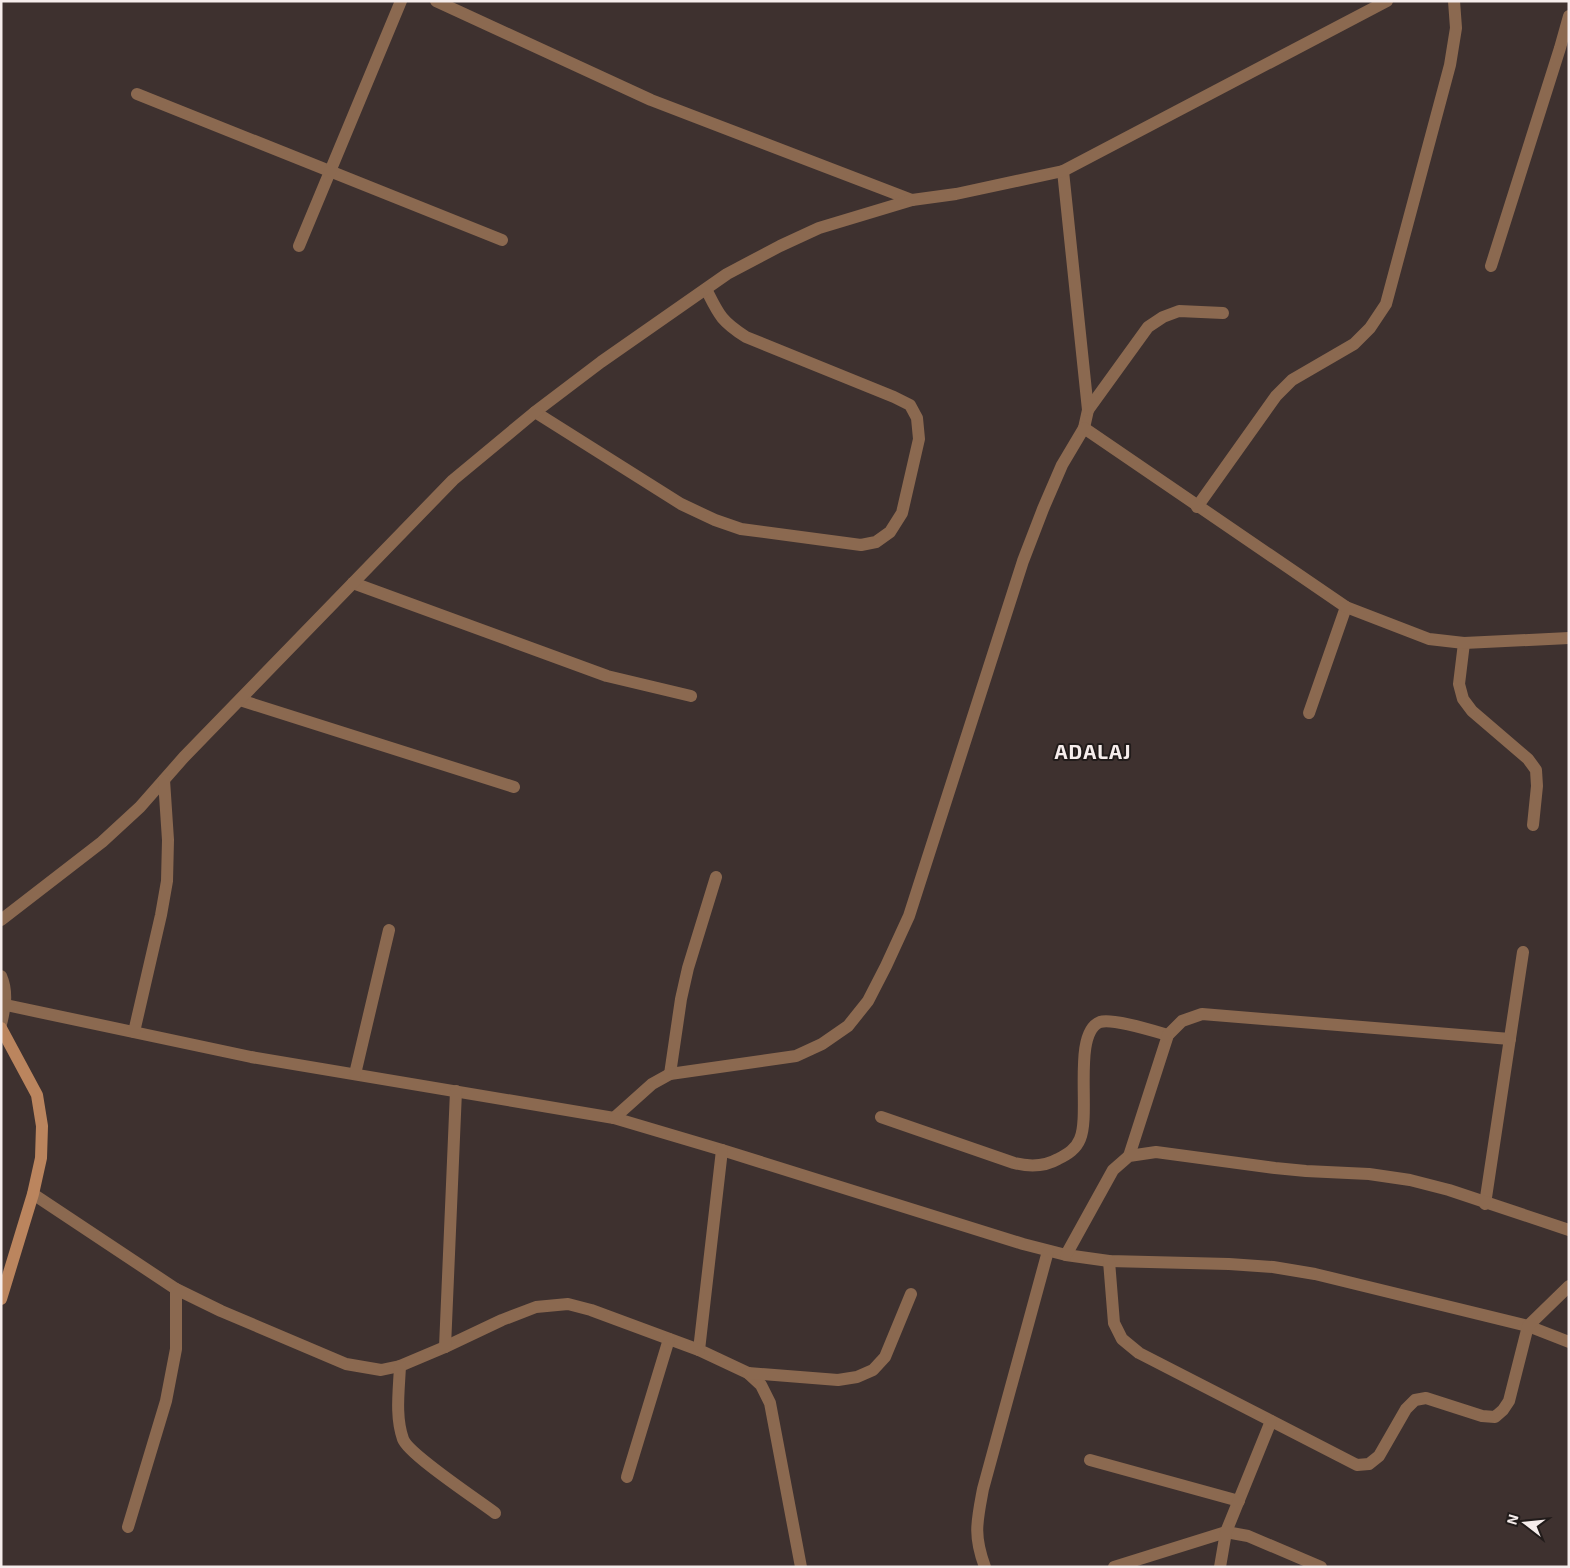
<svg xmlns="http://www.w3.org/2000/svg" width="1570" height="1568" font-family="'Exo 2',sans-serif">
<rect width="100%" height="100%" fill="#3e312f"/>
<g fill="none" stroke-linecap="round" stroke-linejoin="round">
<g stroke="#8b6950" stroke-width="12">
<polyline points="137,94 502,240"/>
<polyline points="299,246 401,1"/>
</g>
<g stroke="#8b6950" stroke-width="12">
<polyline points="436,1 651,100 912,200"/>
<polyline points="1063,171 1088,410 1084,428"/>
<polyline points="1491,266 1560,48 1569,16"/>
<polyline points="1088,410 1148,327 1163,317 1179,311 1223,313"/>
<path d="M535,412l146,92 34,16 26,9 120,16 15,-3 14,-10 12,-19 17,-74 -2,-21 -7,-13 -16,-8 -148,-60c-25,-16 -27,-22 -40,-48"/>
<polyline points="1197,507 1276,396 1292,380 1354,344 1370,328 1386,304 1450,65 1456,28 1454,1"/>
<polyline points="353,583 607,676 691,696"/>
<polyline points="1464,643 1459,684 1463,699 1472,711 1528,759 1536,770 1537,786 1533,825"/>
<polyline points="240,700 514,787"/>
<polyline points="1309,713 1346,607"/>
<polyline points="1,920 102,842 140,807 184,757 453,480 535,412 601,362 727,274 780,246 819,228 912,200 956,194 1063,171 1387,1"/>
<path d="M1,976c7,16 4,32 0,48"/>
<polyline points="6,1005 251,1057 614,1118 722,1150 1023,1244 1066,1255 1109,1261 1229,1264 1273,1267 1315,1274 1528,1326 1569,1342"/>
<polyline points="134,1032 161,915 167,881 168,840 164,780"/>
<polyline points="355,1074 389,930"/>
<polyline points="670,1074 681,999 688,968 716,877"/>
<path d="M881,1117l133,46c16,4 30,4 44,-4 10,-5 18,-10 22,-20 11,-25 -8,-106 20,-117 12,-4 54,9 68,13"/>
<polyline points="614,1118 652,1084 670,1074 796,1056 822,1044 848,1026 868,1001 886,966 909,916 1023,561 1043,509 1062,465 1084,428 1346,607 1429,639 1464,643 1569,638"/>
<polyline points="722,1150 699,1350 748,1373 761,1385 770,1403 801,1567"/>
<polyline points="1129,1156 1168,1035 1182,1021 1202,1014 1510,1039"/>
<polyline points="33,1194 176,1289 221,1311 346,1364 381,1370 400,1366 445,1347 502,1320 536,1307 568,1304 591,1310 699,1350"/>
<polyline points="1485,1204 1523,952"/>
<polyline points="1066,1255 1113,1170 1129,1156 1156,1152 1275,1168 1306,1171 1369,1174 1410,1180 1449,1190 1569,1230"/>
<polyline points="1109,1261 1114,1323 1122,1339 1139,1353 1357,1465 1369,1464 1379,1456 1406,1409 1415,1400 1426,1398 1482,1416 1495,1417 1503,1410 1509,1401 1528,1326 1569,1286"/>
<polyline points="445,1347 456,1091"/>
<path d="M400,1366c-1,24 -5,50 3,73 5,15 75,61 92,74"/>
<polyline points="748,1373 838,1380 857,1377 873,1370 885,1357 911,1294"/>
<polyline points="1090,1460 1239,1501"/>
<polyline points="627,1477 669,1339"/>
<polyline points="128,1527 166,1401 176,1349 176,1289"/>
<path d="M985,1567c-12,-32 -8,-46 -2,-78l65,-238"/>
<polyline points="1114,1567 1226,1532 1248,1536 1321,1567"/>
<polyline points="1220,1567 1226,1532 1271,1421"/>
</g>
<polyline stroke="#bb855e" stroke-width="12" points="1,1028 37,1095 42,1126 41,1158 33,1194 1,1299"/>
</g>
<g text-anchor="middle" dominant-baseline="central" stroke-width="4" stroke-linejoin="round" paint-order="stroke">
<g font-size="20" font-weight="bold" letter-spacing="1" fill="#f6edec" stroke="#211b1a">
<text x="1093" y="751">ADALAJ</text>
</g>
</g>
<rect width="1570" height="1568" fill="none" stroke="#f6edec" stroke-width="5"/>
<g transform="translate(1525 1523) rotate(286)" stroke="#211b1a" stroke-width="4" paint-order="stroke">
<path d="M0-4L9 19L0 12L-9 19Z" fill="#f6edec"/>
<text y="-8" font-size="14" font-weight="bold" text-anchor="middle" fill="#f6edec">N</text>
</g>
</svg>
